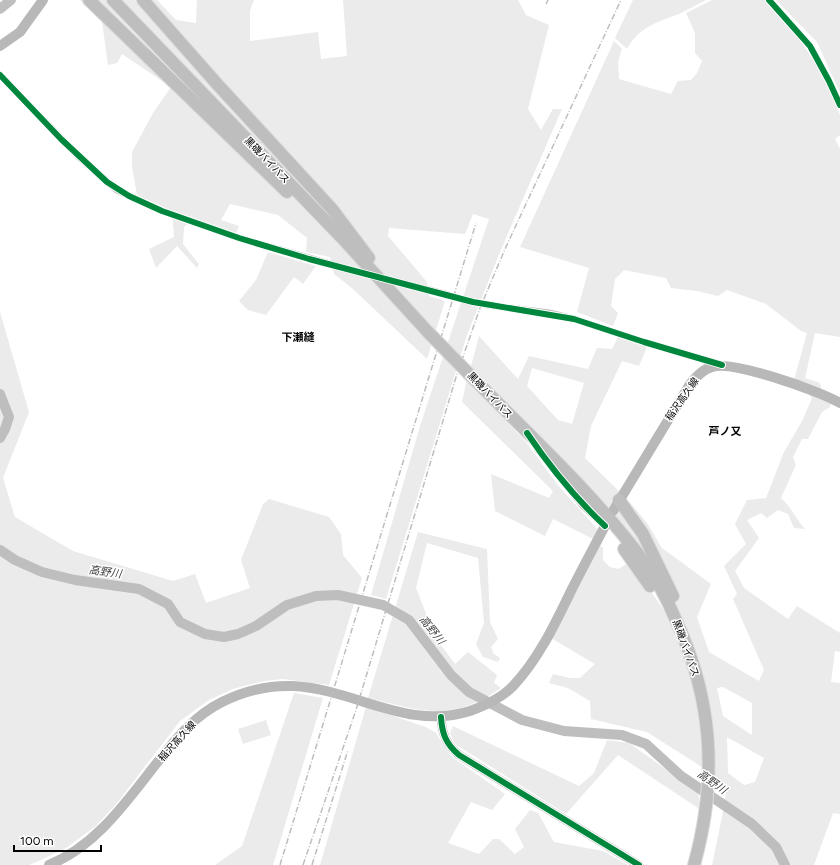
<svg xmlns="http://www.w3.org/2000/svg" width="840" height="865" font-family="Figtree,'Noto Sans JP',sans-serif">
<rect width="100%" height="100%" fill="#fff"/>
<g fill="#ebebeb" fill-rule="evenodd">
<polygon points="80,0 157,0 176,20 196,23 197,0 254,0 250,11 250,41 318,32 321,59 347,56 343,0 518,0 526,15 549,25 528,109 541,130 553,109 562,109 500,252 467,335 386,599 371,595 420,426 489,219 473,214 465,234 389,228 388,236 427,282 429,296 445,301 427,359 353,289 334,274 330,257 306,252 307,238 278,215 230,204 221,220 239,226 236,233 194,219 184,227 183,244 199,264 197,268 177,246 156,268 149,249 174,237 172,211 137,195 132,167 132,152 153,113 171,87 122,54 117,63 108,65 102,22"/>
<path d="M633,0h73c-8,4 -17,9 -25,13 -22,9 -42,13 -54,36l-12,-11z"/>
<path d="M712,0h52l36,40 25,38 15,37v20l-5,4 5,10v188l-25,-4 -10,45 15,5 4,16 7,4 -1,4 -8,5 -14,27h-6l-9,18 3,8 -15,33c10,9 15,21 24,31l-11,-1 -6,-14 -10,-4 -11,8 -6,-5 -14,7 12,18 -24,33 9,17 44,31 9,-13 43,27v19l-5,-1 -4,31 9,1v131l-7,-1 -19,52h-102l10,-48 5,-32 -12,-6 -1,-36 -4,-37 -8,-32 -8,-26 -19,-42 -172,-205 -32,-35 8,-30 39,43 11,-23 59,13 9,-21 15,1 6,-12 29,10 -8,19 -17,-5 -31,65 -6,32 42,41 20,24 15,25 49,36 -14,33 12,35 50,29 5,-11 -31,-71 4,-5 -13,-28 22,-22 -11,-20 12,-24 19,-2 18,-46 18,-31 10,-23 -14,-16 -4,-2 13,-47 -6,-2 -35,-27 -39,-14 -9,6 -21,-5 -26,-3 -5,-10 -42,-8 -9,9 -4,27 7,7 -5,13 -36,-14 12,-44 -69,-21 94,-206 8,8 -4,13 1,17 52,15 7,-13 13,-1 6,-7 5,-12 -7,-8v-20l-9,-20zM532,368l52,15 -12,41 -14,-4 -31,-34zM723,687l29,16v32l-29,-19 -6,-28zM727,737l37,21 -9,24 -11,3 -16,-12z"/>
<polygon points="776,0 840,0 840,93 817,42"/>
<polygon points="268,252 316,266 303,284 294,277 266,315 248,310 239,301 256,280"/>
<polygon points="0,312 29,412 3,478 15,517 73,551 173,581 195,574 206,603 250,588 241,560 263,504 269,499 329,517 341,534 343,555 362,578 329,685 283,679 264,681 233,689 209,700 180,721 117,803 96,826 66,848 39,861 29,865 0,865"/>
<polygon points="467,379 526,442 557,484 598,530 593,539 553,519 545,536 495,511 491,474 549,498 553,491 462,402"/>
<path d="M418,532l69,17 3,73 8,17 -7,8 3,7 6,4 -2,4 -15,-5 -7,-13 8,-21 -6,-65 -51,-15 -11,45 19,49 20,27 13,-12 29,23 -3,8 7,5c-51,35 -78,23 -133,10z"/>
<path d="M598,544l5,4v12l7,7 8,2 12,-7c17,24 35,47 48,74 15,28 28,99 24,131l-55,-35 -56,-13 -1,-18 -22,-13 -19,-5 4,-9 17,4h10l15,-14 -44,-26z"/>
<polygon points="294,693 323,698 273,865 215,865 242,846"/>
<polygon points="366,707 426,727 436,733 452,757 505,794 492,810 471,802 448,843 479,854 493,839 499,839 515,854 524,847 515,829 530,810 538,813 554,842 603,851 628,865 320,865"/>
<polygon points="266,720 271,735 243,744 238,729"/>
<polygon points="453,726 579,786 594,773 607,740 629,743 698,792 701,810 618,755 566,814 455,744 450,733"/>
</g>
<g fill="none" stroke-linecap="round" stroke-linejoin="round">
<g stroke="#bebebe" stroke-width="10">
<polyline points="0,9 11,0"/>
<polyline points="0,394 9,417 5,429 0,438"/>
<polyline points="0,550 15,560 42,572 75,580 139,589 168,604 180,622 205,634 224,637 238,634 256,626 287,605 316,596 338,595 383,605 409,620 451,675 469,692 522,720 564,731 622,735 646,744 681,776 752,824 776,847 785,865"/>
</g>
<g stroke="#d9d9d9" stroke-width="7" stroke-dasharray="7 3.5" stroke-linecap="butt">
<polyline points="351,270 429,290"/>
<polyline points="448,295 464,300"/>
<polyline points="473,302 487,305"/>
</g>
<defs>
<g id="trunk">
<polyline points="89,0 287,192"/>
<polyline points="113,0 343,239 427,331"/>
<polyline points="143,0 218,85 332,209 369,258"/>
<path d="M470,375c59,60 124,119 175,188 12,17 22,36 30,55 38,81 43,161 19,247"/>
<polyline points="619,500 643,534 673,596"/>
<polyline points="624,549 650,586"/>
</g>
</defs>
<use href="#trunk" stroke="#dbdbdb" stroke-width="14"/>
<g stroke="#bebebe" stroke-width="7">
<polyline points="769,0 810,46 829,81 840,105"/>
<polyline points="0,75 79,157 117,190 162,211 239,238 351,270"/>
<polyline points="429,290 448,295"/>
<polyline points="464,300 473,302"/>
<polyline points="487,305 549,313 574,319 644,342 720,364"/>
<polyline points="538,450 584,507 605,526"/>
</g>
<path stroke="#bebebe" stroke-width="9" d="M441,717c1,17 5,27 18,38l180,110"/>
<g stroke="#b8b8b8" stroke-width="10">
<polyline points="0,46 20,32 43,0"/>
<path d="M613,511l77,-127c6,-7 13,-15 22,-17 20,-7 108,24 128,36"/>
<path d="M49,865c49,-20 79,-66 111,-106 18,-23 36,-44 62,-57 22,-11 46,-17 71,-16 62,3 114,45 177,25 16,-6 32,-13 44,-26 25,-27 41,-61 57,-94 12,-24 24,-46 36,-69"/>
</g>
<use href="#trunk" stroke="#bebebe" stroke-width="12"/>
<g stroke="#bebebe" stroke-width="1.5" stroke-dasharray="6 2 1 2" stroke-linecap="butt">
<polyline points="546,4 548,0"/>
<polyline points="280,865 476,223"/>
<polyline points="303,865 356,710 457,374 480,308 505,249 621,0"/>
<polyline points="312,865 348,750"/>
</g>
<defs>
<polyline id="trunk-bridge" points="427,331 470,375"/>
</defs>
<use href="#trunk-bridge" stroke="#dbdbdb" stroke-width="14" stroke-linecap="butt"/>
<use href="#trunk-bridge" stroke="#bebebe" stroke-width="12"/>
<defs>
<g id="cycleway">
<polyline points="769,0 810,46 829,81 840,105"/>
<polyline points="0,75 61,139 107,182 129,196 162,211 239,238 309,259 473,302 574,319 644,342 722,365"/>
<path d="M527,433c23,34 48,65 78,93"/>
<path d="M441,717c1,17 5,27 18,38l180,110"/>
</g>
</defs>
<use href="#cycleway" stroke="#fff" stroke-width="8"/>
<use href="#cycleway" stroke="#00873e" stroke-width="6"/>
</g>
<g text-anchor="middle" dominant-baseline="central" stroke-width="3" stroke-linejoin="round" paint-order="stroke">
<g font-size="10" fill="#000" stroke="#fff">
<text transform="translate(267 160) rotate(46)">黒磯バイパス</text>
<text transform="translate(490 395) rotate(46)">黒磯バイパス</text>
<text transform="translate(682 399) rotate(-55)">稲沢高久線</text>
<text transform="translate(686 648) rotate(70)">黒磯バイパス</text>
<text transform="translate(177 741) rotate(-48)">稲沢高久線</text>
</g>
<g font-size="11" font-weight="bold" fill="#000" stroke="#fff">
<text x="298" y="337">下瀬縫</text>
<text x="725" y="431">芦ノ又</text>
</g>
<g font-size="11" font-style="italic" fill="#434343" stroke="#fff">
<text transform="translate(105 572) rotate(8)">高野川</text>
<text transform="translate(432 630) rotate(52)">高野川</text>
<text transform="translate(712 782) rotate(35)">高野川</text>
</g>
</g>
<path d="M14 845v6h87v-6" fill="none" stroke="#000000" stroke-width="2"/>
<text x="20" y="845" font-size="12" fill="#000000" stroke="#ffffff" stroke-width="3" paint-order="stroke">100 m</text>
</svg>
